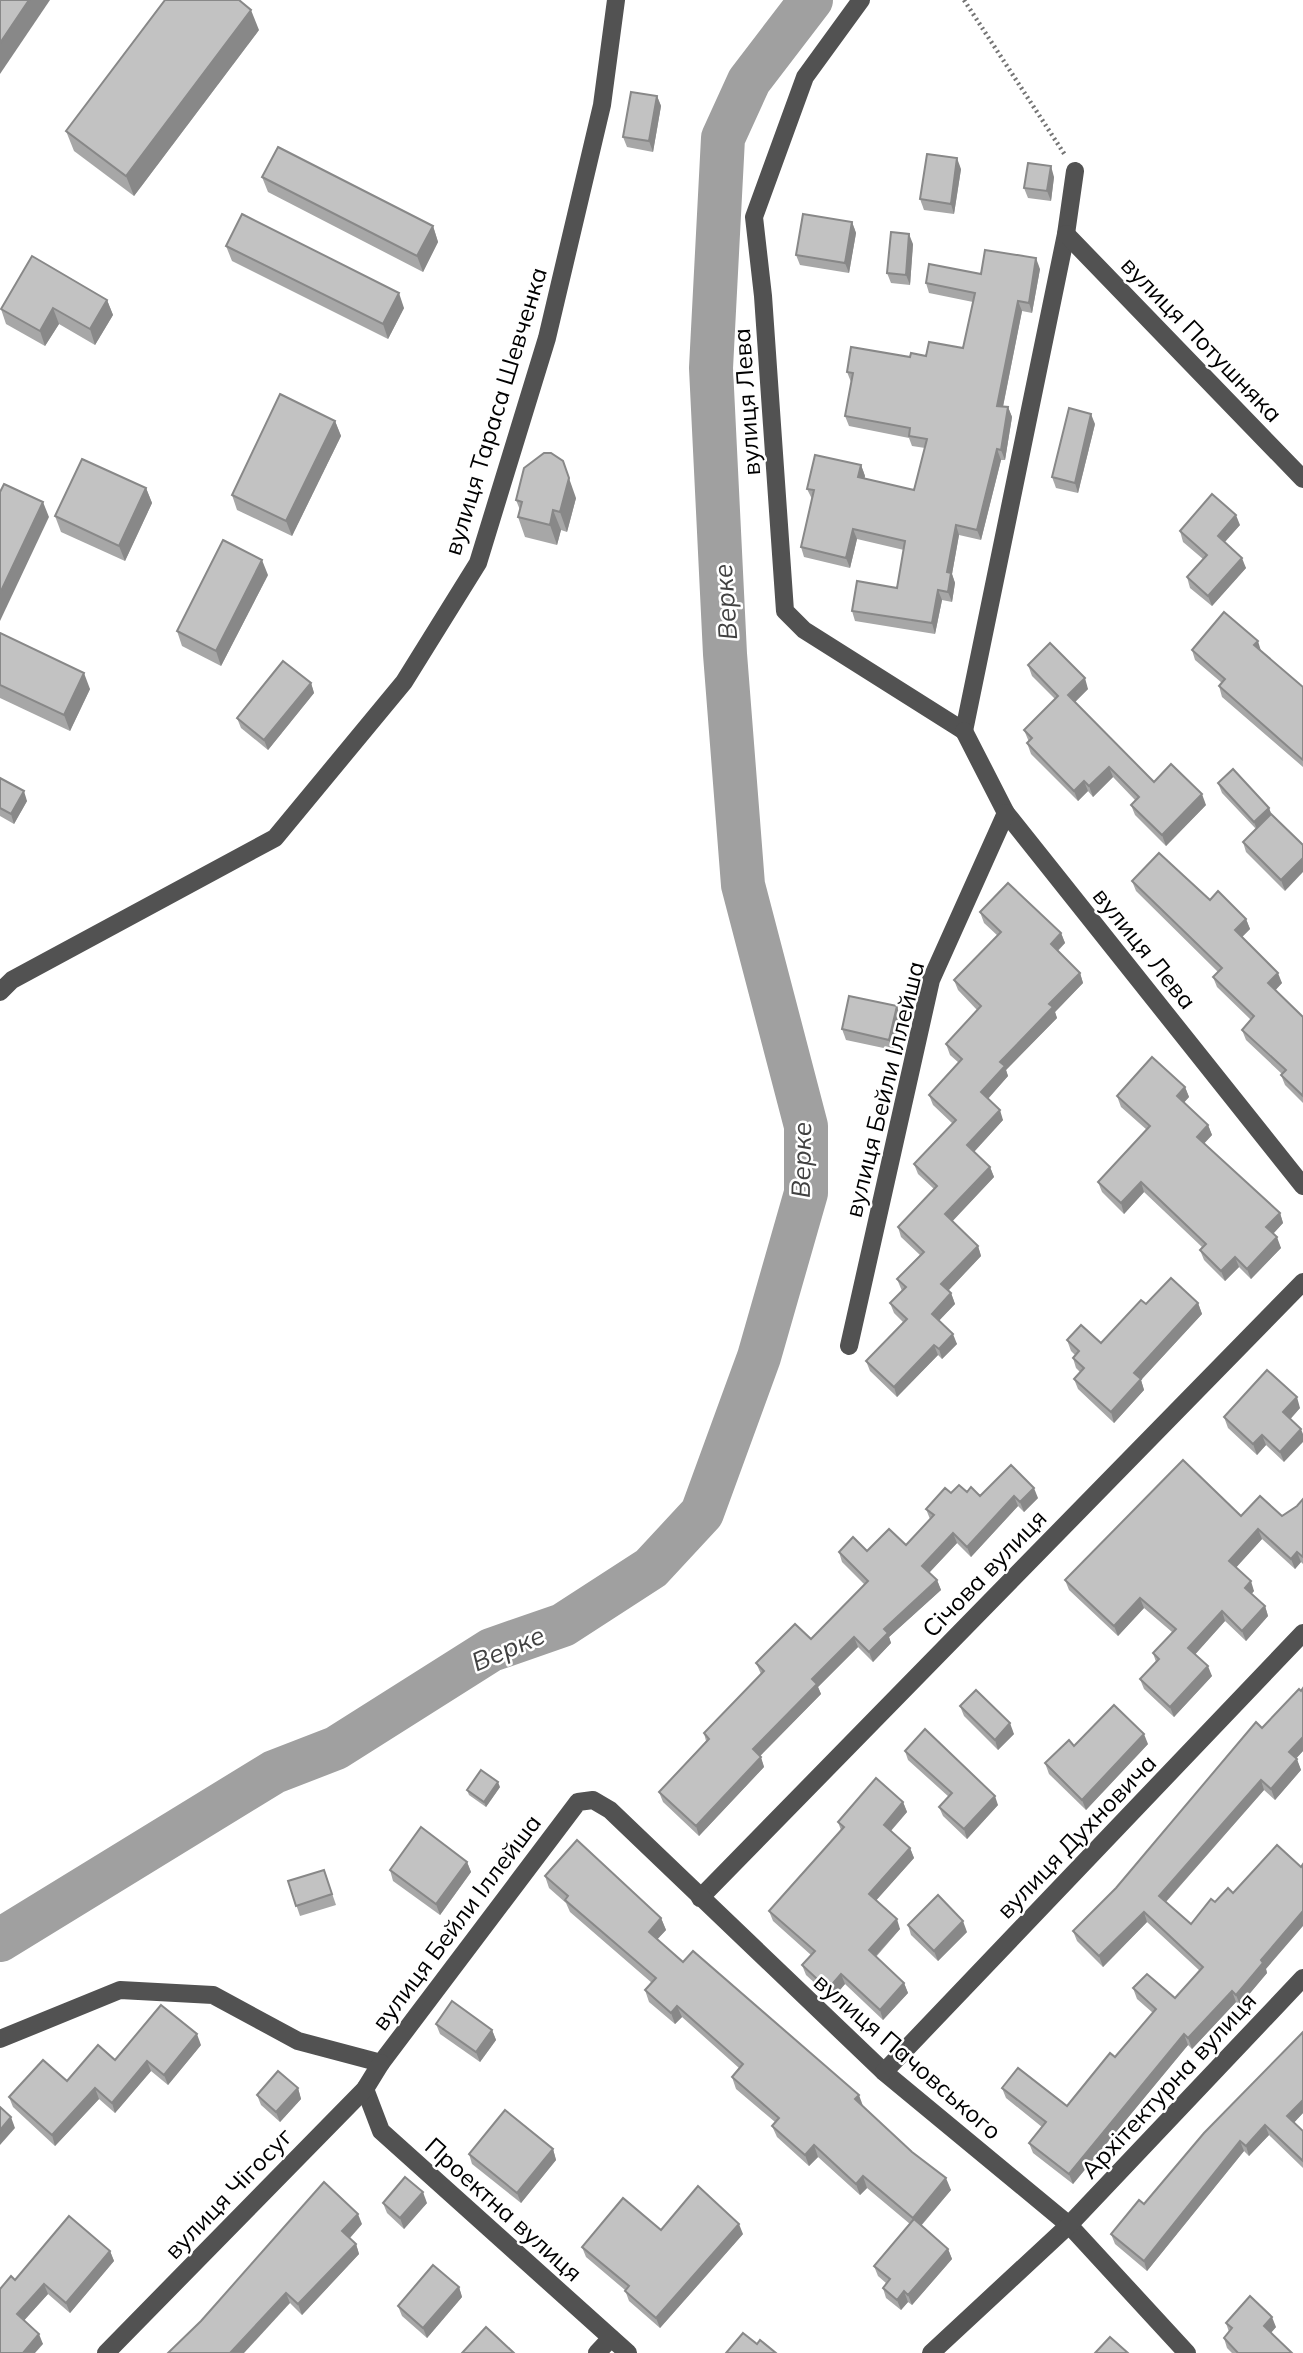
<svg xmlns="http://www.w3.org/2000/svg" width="1303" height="2353" font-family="Mulish,sans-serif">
<rect width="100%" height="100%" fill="#fff"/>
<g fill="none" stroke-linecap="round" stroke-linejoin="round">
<polyline stroke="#a0a0a0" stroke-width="44" points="0,1940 274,1772 336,1748 491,1650 563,1625 651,1568 702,1513 759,1357 806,1193 806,1126 743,885 725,654 711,368 723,138 749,81 811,0"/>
<polyline stroke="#747474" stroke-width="4.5" stroke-dasharray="2 3.5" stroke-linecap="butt" points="964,0 1065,155"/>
<g stroke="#525252" stroke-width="18">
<polyline points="861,0 805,77 754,217 763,296 785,611 804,630 964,731 1066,234 1075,171"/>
<polyline points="1066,234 1303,479"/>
<polyline points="964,731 1006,813 1303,1186"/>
<polyline points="0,992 12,980 275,838 404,682 478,563 547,338 602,105 616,0"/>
<polyline points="849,1346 931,980 1006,813"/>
<polyline points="700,1898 1303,1282"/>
<polyline points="0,2039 120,1990 213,1995 298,2041 381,2063 578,1802 593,1800 610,1810 884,2072 1069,2225 1187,2353"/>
<polyline points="884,2072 1303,1633"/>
<polyline points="365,2089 381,2131 628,2353"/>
<polyline points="106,2353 365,2089 381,2063"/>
<polyline points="597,2353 611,2338"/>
<polyline points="931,2353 1069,2225 1303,1978"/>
</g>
</g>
<g fill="#a7a7a7">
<polygon points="259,30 134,196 74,151 66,131"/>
<polygon points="657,96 661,106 653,152 627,147 623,137"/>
<polygon points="961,169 954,214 924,210 920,199"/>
<polygon points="262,177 433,226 438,242 423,272 268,192"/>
<polygon points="1054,177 1051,201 1028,198 1024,188"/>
<polygon points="852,222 856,233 849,273 800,265 796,255"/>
<polygon points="913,244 910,285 891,283 887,273"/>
<polygon points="226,246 404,308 388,339 232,261"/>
<polygon points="1040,269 1032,313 1022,311 1003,407 1008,407 1012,417 1005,460 1001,460 981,540 959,535 952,574 955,583 952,602 942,600 935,634 855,621 852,611 897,588 904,550 857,539 850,568 804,557 801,547 812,499 807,489 861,465 865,476 864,479 914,490 925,448 912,446 909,438 849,426 845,416 851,382 847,372 910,357 926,356 963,348 973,302 929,293 926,283 981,274"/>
<polygon points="107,300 113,315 95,345 59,324 45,346 6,324 1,309"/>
<polygon points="335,421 341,436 292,536 237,510 232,495"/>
<polygon points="1095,424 1078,493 1056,488 1052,477"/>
<polygon points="146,488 152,503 125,561 61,532 55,516"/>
<polygon points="576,498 567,532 561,530 557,545 525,537 518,517 520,510 516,500"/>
<polygon points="1240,525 1225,542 1246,568 1212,606 1190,588 1187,577 1203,559 1183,542 1180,531"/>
<polygon points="268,575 221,666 182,646 177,631"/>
<polygon points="0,633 90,689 70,731 0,698"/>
<polygon points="1192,650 1261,651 1303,687 1303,767 1222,697 1219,686 1222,683 1195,660"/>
<polygon points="1028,665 1088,689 1075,702 1154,782 1206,805 1166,846 1135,815 1131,805 1135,800 1113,777 1093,797 1088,791 1078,801 1031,754 1027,743 1029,742 1024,730 1055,699 1032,676"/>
<polygon points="311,683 314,693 268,750 241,728 237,718"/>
<polygon points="0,778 27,801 14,824 0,816"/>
<polygon points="1218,783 1269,808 1271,814 1285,891 1246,852 1243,842 1256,829 1222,793"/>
<polygon points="1132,881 1210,900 1246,919 1250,929 1242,937 1282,983 1275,990 1303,1017 1303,1103 1285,1085 1281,1075 1282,1074 1246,1040 1242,1030 1251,1020 1217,987 1213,977 1218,972 1136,891"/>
<polygon points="980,912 1061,933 1065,943 1058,951 1080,973 1083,983 1055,1012 1057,1018 1006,1070 1008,1076 988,1099 1003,1120 974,1152 990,1167 994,1177 952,1221 978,1246 981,1256 948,1291 951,1293 955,1304 939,1320 957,1344 942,1359 938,1355 897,1397 870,1371 866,1361 903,1322 894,1313 890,1303 902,1291 897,1279 920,1255 901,1237 898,1227 934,1189 918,1174 914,1164 953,1124 933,1105 929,1095 959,1063 950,1055 946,1044 977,1010 958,990 954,980 998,936 984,923"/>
<polygon points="897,1006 900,1017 893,1050 846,1040 842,1029"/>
<polygon points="1185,1087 1189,1097 1184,1102 1208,1125 1212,1135 1204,1143 1280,1213 1283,1223 1273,1234 1281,1248 1251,1279 1239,1267 1225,1281 1204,1260 1200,1250 1202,1247 1144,1192 1124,1214 1102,1192 1098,1182 1147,1130 1121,1107 1117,1096"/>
<polygon points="1198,1303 1202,1314 1141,1380 1144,1390 1114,1423 1078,1389 1074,1379 1080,1372 1076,1368 1073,1358 1075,1355 1071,1351 1067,1340 1101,1343 1146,1304"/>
<polygon points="1300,1408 1290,1419 1284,1462 1266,1445 1257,1455 1228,1428 1224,1417"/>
<polygon points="967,1492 980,1496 1038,1498 1024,1512 1018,1506 971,1557 957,1543 929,1573 937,1580 941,1590 889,1637 891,1643 873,1662 858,1647 818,1687 821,1694 760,1756 764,1767 699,1836 663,1802 659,1792 706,1741 704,1733 761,1674 756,1663 811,1639 865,1585 842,1562 839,1552 867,1551 906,1545 930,1519 926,1509 951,1493"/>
<polygon points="1303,1499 1303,1564 1301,1562 1295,1569 1262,1539 1236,1567 1254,1591 1251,1594 1265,1606 1268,1616 1246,1641 1225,1621 1195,1654 1212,1676 1174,1717 1144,1689 1140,1679 1156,1662 1153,1653 1172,1632 1144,1608 1118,1636 1069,1590 1065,1580 1241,1516 1282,1516 1297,1506"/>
<polygon points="1303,1688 1303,1751 1296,1758 1301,1770 1275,1800 1264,1790 1166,1902 1191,1924 1266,1969 1267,1973 1240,2005 1236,2002 1192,2049 1188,2045 1073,2184 1033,2153 1029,2143 1042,2127 1006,2098 1002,2088 1067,2106 1115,2057 1153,2013 1137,1999 1133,1988 1175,1998 1200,1971 1147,1922 1103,1967 1077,1941 1073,1931 1116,1888 1262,1728"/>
<polygon points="960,1706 1014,1734 998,1750 964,1716"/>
<polygon points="1148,1744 1086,1810 1049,1774 1045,1763 1074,1746"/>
<polygon points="905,1751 998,1805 967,1839 943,1816 939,1807 949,1797 908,1760"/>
<polygon points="500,1787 486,1807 469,1795 467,1790"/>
<polygon points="903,1802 907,1812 891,1831 910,1848 914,1858 876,1900 900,1929 876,1957 904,1983 908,1993 883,2020 845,1984 832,1999 806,1975 802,1965 811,1955 773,1921 769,1911 841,1830 838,1822"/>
<polygon points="467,1862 471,1872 440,1915 393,1881 390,1870"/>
<polygon points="324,1870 336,1905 300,1916 288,1881"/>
<polygon points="545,1876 661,1918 666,1930 657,1939 683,1962 863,2106 951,2190 921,2226 948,2249 952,2259 912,2305 908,2302 901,2310 886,2298 883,2288 886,2283 878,2276 874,2266 910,2224 867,2188 860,2195 818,2157 809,2166 777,2137 772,2126 775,2122 736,2089 732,2077 739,2068 682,2017 675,2024 649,2002 645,1990 652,1983 570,1912 566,1903 549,1888"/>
<polygon points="908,1925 967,1932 938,1961 911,1935"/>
<polygon points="436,2024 492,2030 496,2040 480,2062 440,2034"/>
<polygon points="1303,2032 1303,2113 1294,2122 1303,2131 1303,2168 1269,2135 1249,2156 1244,2151 1147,2271 1115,2244 1111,2234 1144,2204"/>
<polygon points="201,2045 168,2085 151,2071 115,2113 99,2099 55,2146 13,2107 9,2097 67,2081 115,2060"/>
<polygon points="298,2088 301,2099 280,2122 261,2105 257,2095"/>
<polygon points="553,2149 556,2160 521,2203 472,2164 469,2154"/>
<polygon points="383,2203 427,2203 404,2229 387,2213"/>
<polygon points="362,2224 350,2238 356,2244 359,2254 302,2315 290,2303 168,2353"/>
<polygon points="661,2230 743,2234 660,2328 629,2301 625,2290 586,2257 582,2247"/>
<polygon points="110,2251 114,2261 70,2313 48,2294 24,2320 43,2344 0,2353 15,2280"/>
<polygon points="459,2287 462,2297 427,2338 402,2316 398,2306"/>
<polygon points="1226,2323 1276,2327 1271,2333 1292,2353 1232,2353 1227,2348 1224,2338 1229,2332"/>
</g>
<g fill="#888">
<polygon points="29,0 50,0 0,74 0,43"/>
<polygon points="251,10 259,30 134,196 126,176"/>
<polygon points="657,96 661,106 653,152 649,141"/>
<polygon points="957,158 961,169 954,214 951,204"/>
<polygon points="1051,166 1054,177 1051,201 1047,191"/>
<polygon points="852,222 856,233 849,273 845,263"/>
<polygon points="433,226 438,242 423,272 417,256"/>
<polygon points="909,234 913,244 910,285 906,275"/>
<polygon points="1036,258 1040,269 1032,313 1029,303"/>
<polygon points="399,293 404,308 388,339 383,324"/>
<polygon points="107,300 113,315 95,345 90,329"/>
<polygon points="1018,301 1022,311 1001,416 997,406"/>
<polygon points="53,308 59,324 45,346 40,331"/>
<polygon points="1008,407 1012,417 1005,460 1001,450"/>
<polygon points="1091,414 1095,424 1078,493 1075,483"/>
<polygon points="335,421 341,436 292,536 286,521"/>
<polygon points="997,449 1001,460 981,540 977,530"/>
<polygon points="563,461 576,498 567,532 560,512"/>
<polygon points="861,465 865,476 862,487 858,477"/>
<polygon points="146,488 152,503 125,561 119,546"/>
<polygon points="43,502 49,517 0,621 0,593"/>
<polygon points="553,510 561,530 557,545 550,525"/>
<polygon points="1236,515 1240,525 1221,546 1218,536"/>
<polygon points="956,525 959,535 952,574 955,583 952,602 948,592 947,572"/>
<polygon points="853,529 857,539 850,568 846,558"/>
<polygon points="1242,558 1246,568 1212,606 1208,596"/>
<polygon points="262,560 268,575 221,666 216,651"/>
<polygon points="938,590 942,600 935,634 932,623"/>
<polygon points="1258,641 1261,651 1254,645"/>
<polygon points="84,673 90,689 70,731 64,715"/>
<polygon points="1085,678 1088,689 1072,705 1068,695"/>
<polygon points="311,683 314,693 268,750 264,740"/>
<polygon points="1109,767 1113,777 1093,797 1089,786"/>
<polygon points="1084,781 1088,791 1078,801 1074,791"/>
<polygon points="24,791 27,801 14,824 11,814"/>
<polygon points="1202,794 1206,805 1166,846 1162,835"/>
<polygon points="1269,808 1273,818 1258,832 1254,822"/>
<polygon points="1303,858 1303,872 1285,891 1281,880"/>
<polygon points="1246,919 1250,929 1239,940 1235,930"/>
<polygon points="1061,933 1065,943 1054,954 1051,944"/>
<polygon points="1080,973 1083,983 1055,1012 1057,1018 1006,1070 1008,1076 984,1103 981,1092 1000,1062 1049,1004"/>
<polygon points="1278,973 1282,983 1272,994 1268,983"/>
<polygon points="897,1006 900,1017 893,1050 889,1040"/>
<polygon points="1185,1087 1189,1097 1181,1106 1177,1096"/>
<polygon points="1000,1110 1003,1120 971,1155 967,1145"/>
<polygon points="1208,1125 1212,1135 1201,1147 1197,1137"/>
<polygon points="990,1167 994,1177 949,1225 945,1214"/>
<polygon points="1141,1182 1144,1192 1124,1214 1121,1203"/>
<polygon points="1280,1213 1283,1223 1270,1237 1266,1227"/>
<polygon points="1277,1237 1281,1248 1251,1279 1247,1269"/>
<polygon points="978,1246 981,1256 945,1294 941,1284"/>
<polygon points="1235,1257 1239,1267 1225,1281 1221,1271"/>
<polygon points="951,1293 955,1304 936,1324 932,1314"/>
<polygon points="1198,1303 1202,1314 1141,1380 1144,1390 1114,1423 1111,1412 1134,1373"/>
<polygon points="953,1334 957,1344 942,1359 939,1349"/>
<polygon points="934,1345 938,1355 897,1397 894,1387"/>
<polygon points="1297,1397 1300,1408 1287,1423 1283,1412"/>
<polygon points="1301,1429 1303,1434 1303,1442 1284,1462 1280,1452"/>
<polygon points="1262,1435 1266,1445 1257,1455 1253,1444"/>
<polygon points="1034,1488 1038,1498 1024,1512 1020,1502"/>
<polygon points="1014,1496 1018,1506 971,1557 967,1547"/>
<polygon points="1258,1529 1262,1539 1233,1571 1229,1561"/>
<polygon points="953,1533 957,1543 926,1576 922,1566"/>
<polygon points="1297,1552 1301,1562 1295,1569 1291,1559"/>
<polygon points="937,1580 941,1590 889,1637 891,1643 873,1662 869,1652 884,1629"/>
<polygon points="1251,1581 1254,1591 1248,1598 1245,1588"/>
<polygon points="1140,1598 1144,1608 1118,1636 1114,1626"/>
<polygon points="1265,1606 1268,1616 1246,1641 1242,1631"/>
<polygon points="1222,1611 1225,1621 1192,1658 1188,1648"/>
<polygon points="854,1637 858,1647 818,1687 821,1694 757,1759 753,1749 812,1679"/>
<polygon points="1208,1666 1212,1676 1174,1717 1170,1707"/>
<polygon points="1010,1723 1014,1734 998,1750 995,1740"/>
<polygon points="1144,1734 1148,1744 1086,1810 1082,1800"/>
<polygon points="1303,1737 1303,1751 1293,1762 1289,1752"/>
<polygon points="761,1757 764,1767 699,1836 696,1826"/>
<polygon points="1297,1759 1301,1770 1275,1800 1271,1789"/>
<polygon points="1261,1780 1264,1790 1162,1906 1159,1896"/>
<polygon points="498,1782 500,1787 486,1807 484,1802"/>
<polygon points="995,1796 998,1805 967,1839 964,1829"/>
<polygon points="903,1802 907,1812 887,1835 884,1825"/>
<polygon points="910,1848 914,1858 873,1904 869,1894"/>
<polygon points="467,1862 471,1872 440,1915 436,1904"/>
<polygon points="1303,1911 1303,1926 1266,1969 1267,1973 1240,2005 1236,1995 1261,1960"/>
<polygon points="1144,1912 1147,1922 1103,1967 1099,1956"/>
<polygon points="661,1918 666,1930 654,1943 649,1932"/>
<polygon points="897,1919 900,1929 872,1960 869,1950"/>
<polygon points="963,1921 967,1932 938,1961 934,1951"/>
<polygon points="841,1974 845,1984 832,1999 828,1989"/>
<polygon points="904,1983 908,1993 883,2020 880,2010"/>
<polygon points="1232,1991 1236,2002 1192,2049 1188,2038"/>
<polygon points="677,2006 682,2017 675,2024 671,2013"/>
<polygon points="492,2030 496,2040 480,2062 476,2052"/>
<polygon points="197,2034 201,2045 168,2085 164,2075"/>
<polygon points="1184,2034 1188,2045 1073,2184 1069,2174"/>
<polygon points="147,2061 151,2071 115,2113 112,2103"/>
<polygon points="95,2088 99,2099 55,2146 52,2135"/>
<polygon points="298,2088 301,2099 280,2122 276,2112"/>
<polygon points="859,2095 863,2106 855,2099"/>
<polygon points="1303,2100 1303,2113 1291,2126 1287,2116"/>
<polygon points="11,2117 15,2128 0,2145 0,2130"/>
<polygon points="1265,2125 1269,2135 1249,2156 1246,2146"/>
<polygon points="1240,2141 1244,2151 1147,2271 1144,2261"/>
<polygon points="814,2145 818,2157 809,2166 805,2155"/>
<polygon points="553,2149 556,2160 521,2203 517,2193"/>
<polygon points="863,2176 867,2188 860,2195 856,2184"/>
<polygon points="946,2178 951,2190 917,2230 913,2218"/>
<polygon points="423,2192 427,2203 404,2229 400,2218"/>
<polygon points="358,2214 362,2224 346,2242 342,2231"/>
<polygon points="739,2224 743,2234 660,2328 656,2318"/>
<polygon points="356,2244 359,2254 302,2315 298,2304"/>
<polygon points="948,2249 952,2259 912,2305 908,2295"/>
<polygon points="110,2251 114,2261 70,2313 66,2303"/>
<polygon points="44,2284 48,2294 21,2324 17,2314"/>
<polygon points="459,2287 462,2297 427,2338 423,2328"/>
<polygon points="904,2291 908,2302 901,2310 897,2300"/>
<polygon points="286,2293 290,2303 244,2353 230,2353"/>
<polygon points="1272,2317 1276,2327 1268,2336 1264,2326"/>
<polygon points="39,2334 43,2344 35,2353 23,2353"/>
</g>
<g fill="#c2c2c2" stroke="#888" stroke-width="2">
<polygon points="0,0 29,0 0,43"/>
<polygon points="165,0 239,0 251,10 126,176 66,131"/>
<polygon points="631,92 657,96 649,141 623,137"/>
<polygon points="278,147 433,226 417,256 262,177"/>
<polygon points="927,154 957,158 951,204 920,199"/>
<polygon points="1028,163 1051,166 1047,191 1024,188"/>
<polygon points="242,214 399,293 383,324 226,246"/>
<polygon points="803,214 852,222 845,263 796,255"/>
<polygon points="891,232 909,234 906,275 887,273"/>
<polygon points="985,250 1036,258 1029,303 1018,301 997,406 1008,407 1001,450 997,449 977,530 956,525 947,572 951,573 948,592 938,590 932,623 852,611 857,581 897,588 905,541 853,529 846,558 801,547 814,490 807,489 815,455 861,465 858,477 914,490 927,439 909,436 910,428 845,416 853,373 847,372 851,347 910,357 911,353 926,356 929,342 963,348 975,293 926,283 929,264 981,274"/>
<polygon points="32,256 107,300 90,329 53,308 40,331 1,309"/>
<polygon points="280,394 335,421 286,521 232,495"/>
<polygon points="1069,408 1091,414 1075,483 1052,477"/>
<polygon points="544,453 551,453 563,461 569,478 560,512 553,510 550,525 518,517 522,502 516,500 524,468"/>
<polygon points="82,459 146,488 119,546 55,516"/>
<polygon points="4,484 43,502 0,593 0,492"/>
<polygon points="1212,494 1236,515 1218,536 1242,558 1208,596 1187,577 1207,555 1180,531"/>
<polygon points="223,540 262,560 216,651 177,631"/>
<polygon points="1224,612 1258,641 1254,645 1303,687 1303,760 1219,686 1225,679 1192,650"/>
<polygon points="0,633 84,673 64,715 0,685"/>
<polygon points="1050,643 1085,678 1068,695 1154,782 1171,764 1202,794 1162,835 1131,805 1139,797 1109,767 1089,786 1084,781 1074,791 1027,743 1032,738 1024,730 1058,696 1028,665"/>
<polygon points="283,661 311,683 264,740 237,718"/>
<polygon points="1233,769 1269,808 1254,822 1218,783"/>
<polygon points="0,778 24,791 11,814 0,808"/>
<polygon points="1271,814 1303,845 1303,858 1281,880 1243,842"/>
<polygon points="1159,853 1210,900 1218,891 1246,919 1235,930 1278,973 1268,983 1303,1017 1303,1096 1281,1075 1286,1070 1242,1030 1254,1016 1213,977 1222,968 1132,881"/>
<polygon points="1008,883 1061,933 1051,944 1080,973 1049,1004 1053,1007 1000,1062 1005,1066 981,1092 1000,1110 967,1145 990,1167 945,1214 978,1246 941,1284 951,1293 932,1314 953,1334 939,1349 934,1345 894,1387 866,1361 907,1319 890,1303 906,1287 897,1279 924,1252 898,1227 937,1186 914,1164 956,1120 929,1095 962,1059 946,1044 981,1006 954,980 1001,932 980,912"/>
<polygon points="849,996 897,1006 889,1040 842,1029"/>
<polygon points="1152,1057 1185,1087 1177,1096 1208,1125 1197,1137 1280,1213 1266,1227 1277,1237 1247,1269 1235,1257 1221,1271 1200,1250 1206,1244 1141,1182 1121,1203 1098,1182 1150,1126 1117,1096"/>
<polygon points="1171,1278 1198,1303 1134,1373 1141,1379 1111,1412 1074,1379 1084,1368 1073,1358 1079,1351 1067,1340 1081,1325 1101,1343 1141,1300 1146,1304"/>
<polygon points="1267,1370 1297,1397 1283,1412 1301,1429 1280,1452 1262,1435 1253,1444 1224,1417"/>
<polygon points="1183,1460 1241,1516 1260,1496 1282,1516 1297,1506 1303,1499 1303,1557 1297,1552 1291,1559 1258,1529 1229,1561 1251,1581 1245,1588 1265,1606 1242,1631 1222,1611 1188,1648 1208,1666 1170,1707 1140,1679 1159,1659 1153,1653 1176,1629 1140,1598 1114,1626 1065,1580"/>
<polygon points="1011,1465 1034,1488 1020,1502 1014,1496 967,1547 953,1533 922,1566 937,1580 884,1629 888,1633 869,1652 854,1637 812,1679 817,1684 753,1749 761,1757 696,1826 659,1792 709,1739 704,1733 764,1671 756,1663 795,1624 811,1639 868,1581 839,1552 853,1537 867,1551 889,1529 906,1545 934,1515 926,1509 945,1488 951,1493 959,1485 967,1492 971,1487 980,1496"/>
<polygon points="1303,1688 1303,1737 1289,1752 1297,1759 1271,1789 1261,1780 1159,1896 1191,1924 1211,1899 1215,1902 1228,1888 1233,1893 1277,1845 1301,1867 1303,1864 1303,1911 1261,1960 1263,1963 1236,1995 1232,1991 1188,2038 1184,2034 1069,2174 1029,2143 1046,2122 1002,2088 1018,2068 1067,2106 1110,2053 1115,2057 1156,2009 1133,1988 1147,1974 1175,1998 1203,1967 1144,1912 1099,1956 1073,1931 1116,1888 1256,1722 1262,1728 1299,1689 1301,1691"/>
<polygon points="976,1690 1010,1723 995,1740 960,1706"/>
<polygon points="1114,1705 1144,1734 1082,1800 1045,1763 1069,1740 1074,1746"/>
<polygon points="925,1729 995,1796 964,1829 939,1807 952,1793 905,1751"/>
<polygon points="481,1770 498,1782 484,1802 467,1790"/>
<polygon points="876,1778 903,1802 884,1825 910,1848 869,1894 897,1919 869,1950 904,1983 880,2010 841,1974 828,1989 802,1965 815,1951 769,1911 844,1827 838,1822"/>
<polygon points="421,1827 467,1862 436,1904 390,1870"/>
<polygon points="577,1840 661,1918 649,1932 683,1962 693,1951 859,2095 855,2099 912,2152 946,2178 913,2218 863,2176 856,2184 814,2145 805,2155 772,2126 779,2118 732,2077 743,2064 677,2006 671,2013 645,1990 656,1978 565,1900 568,1896 545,1876"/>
<polygon points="324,1870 332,1894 296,1906 288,1881"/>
<polygon points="938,1895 963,1921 934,1951 908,1925"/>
<polygon points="452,2001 492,2030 476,2052 436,2024"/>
<polygon points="161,2005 197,2034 164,2075 147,2061 112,2103 95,2088 52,2135 9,2097 43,2060 67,2081 98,2045 115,2060"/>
<polygon points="1303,2032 1303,2100 1287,2116 1303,2131 1303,2161 1265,2125 1246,2146 1240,2141 1144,2261 1111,2234 1139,2200 1144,2204 1204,2133"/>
<polygon points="278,2071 298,2088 276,2112 257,2095"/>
<polygon points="0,2107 11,2117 0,2130"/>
<polygon points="505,2110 553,2149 517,2193 469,2154"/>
<polygon points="405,2177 423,2192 400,2218 383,2203"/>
<polygon points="324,2182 358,2214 342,2231 356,2244 298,2304 286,2293 230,2353 168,2353 201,2321"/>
<polygon points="698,2186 739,2224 656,2318 625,2291 629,2286 582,2247 623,2198 661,2230"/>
<polygon points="69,2216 110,2251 66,2303 44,2284 17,2314 39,2334 23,2353 0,2353 0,2289 11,2276 15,2280"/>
<polygon points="914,2219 948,2249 908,2295 904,2291 897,2300 883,2288 890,2279 874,2266"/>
<polygon points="433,2265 459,2287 423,2328 398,2306"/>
<polygon points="1250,2296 1272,2317 1264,2326 1292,2353 1238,2353 1224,2338 1232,2328 1226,2323"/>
<polygon points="486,2327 514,2353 462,2353"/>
<polygon points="743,2333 757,2344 760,2340 776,2353 726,2353"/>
<polygon points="1110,2337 1128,2353 1095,2353"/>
</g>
<g text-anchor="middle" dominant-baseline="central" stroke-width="5" stroke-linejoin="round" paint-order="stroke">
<g font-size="24" fill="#000" stroke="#fff">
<text transform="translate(1202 339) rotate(46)">вулиця Потушняка</text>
<text transform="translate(746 402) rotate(-94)">вулиця Лева</text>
<text transform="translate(495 411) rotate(-73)">вулиця Тараса Шевченка</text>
<text transform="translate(1145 948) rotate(51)">вулиця Лева</text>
<text transform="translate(884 1089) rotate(-76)">вулиця Бейли Іллейша</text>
<text transform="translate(984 1573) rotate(-46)">Січова вулиця</text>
<text transform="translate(1076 1836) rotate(-46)">вулиця Духновича</text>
<text transform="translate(456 1922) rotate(-53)">вулиця Бейли Іллейша</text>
<text transform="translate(908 2056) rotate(41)">вулиця Пачовського</text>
<text transform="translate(1168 2085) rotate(-47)">Архітектурна вулиця</text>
<text transform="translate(228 2193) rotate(-46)">вулиця Чігосуг</text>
<text transform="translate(504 2209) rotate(42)">Проектна вулиця</text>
</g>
<g font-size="26" font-style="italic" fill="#414141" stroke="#fff">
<text transform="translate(725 602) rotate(-94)">Верке</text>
<text transform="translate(801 1160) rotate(-89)">Верке</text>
<text transform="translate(508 1648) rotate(-23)">Верке</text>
</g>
</g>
</svg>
